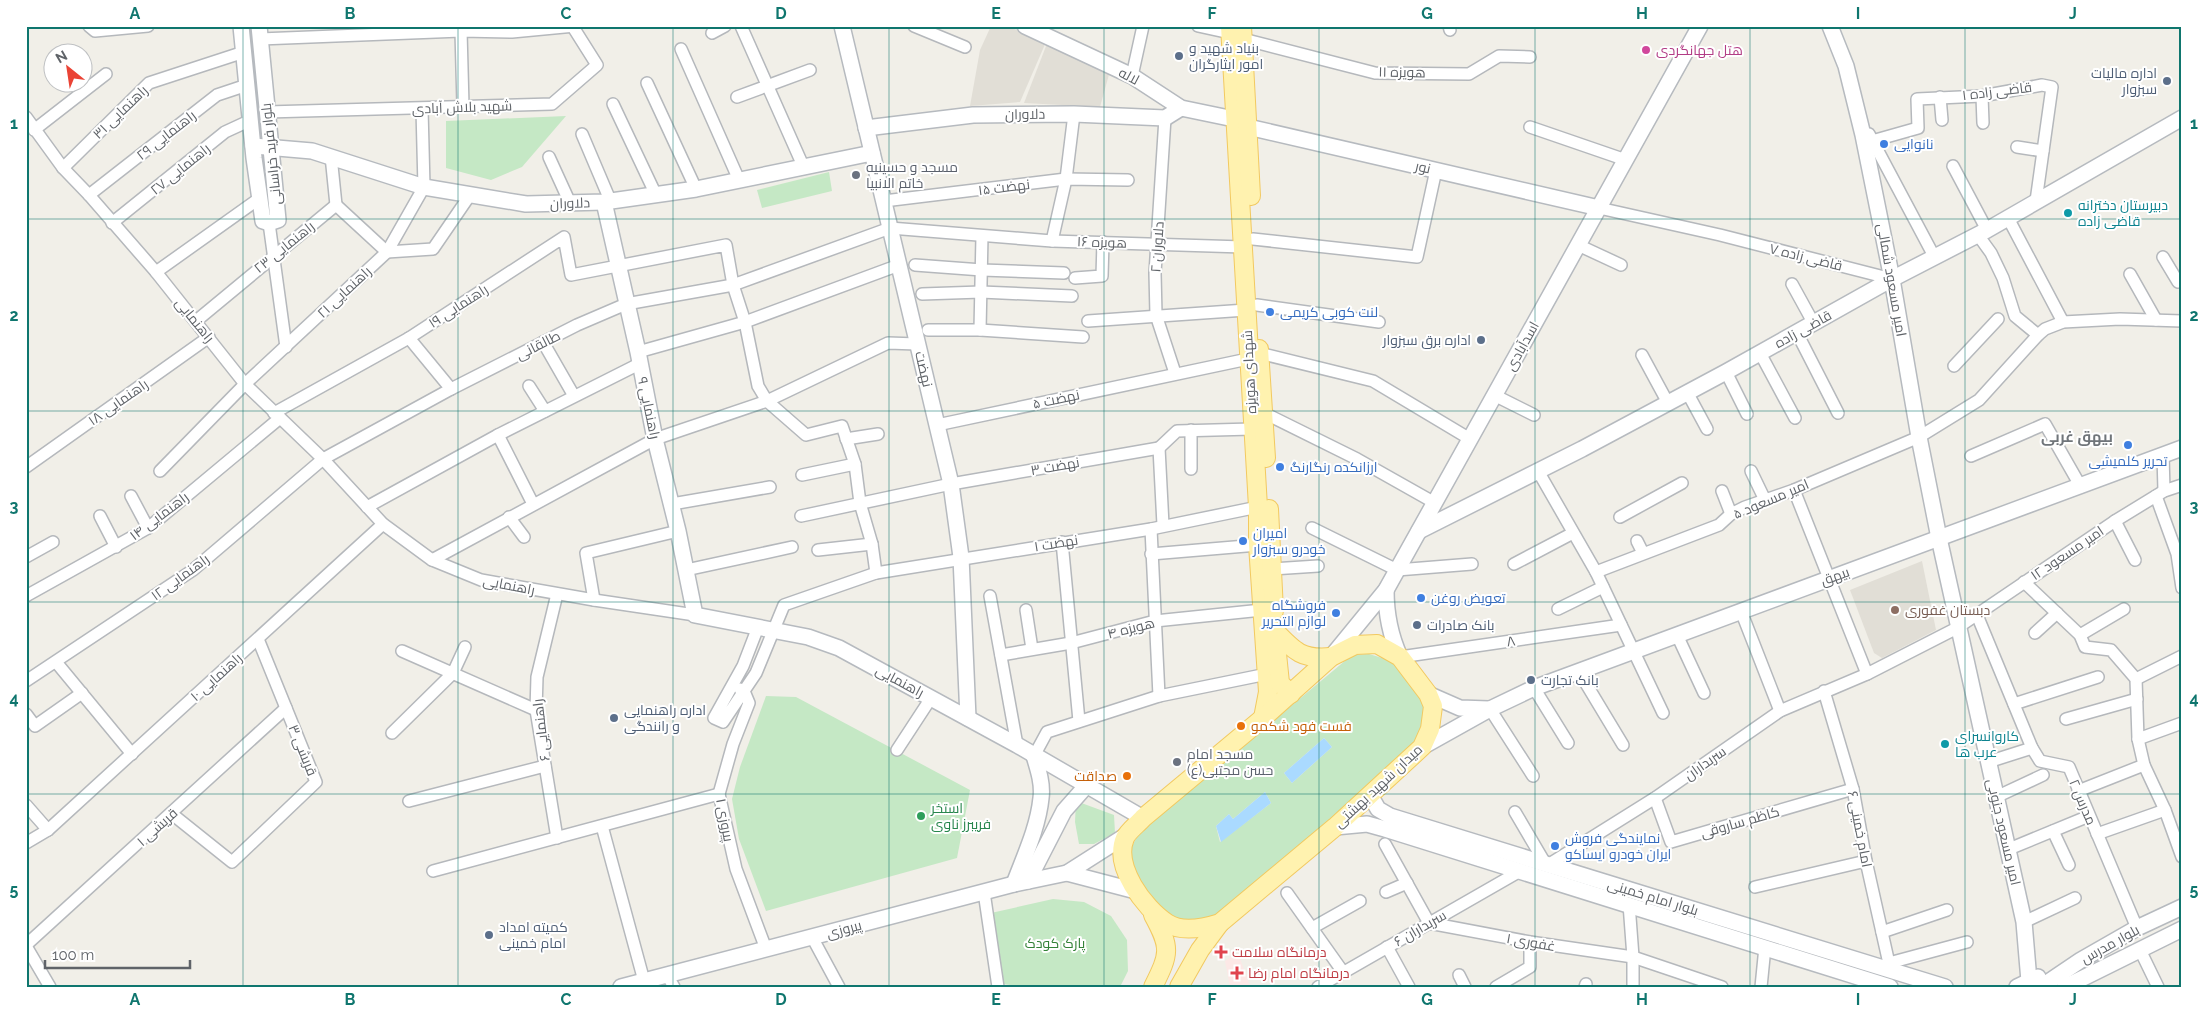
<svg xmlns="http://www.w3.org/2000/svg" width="2208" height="1013" font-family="Raleway,Cairo,sans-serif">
<rect width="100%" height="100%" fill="#f1efe8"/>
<g fill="#e1ded6">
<polygon points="991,26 1007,26 1046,42 1020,102 970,106 980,50"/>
<polygon points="1048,41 1110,71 1100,107 1024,103"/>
<polygon points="1922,561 1936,630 1882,658 1874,653 1850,590"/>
</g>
<polygon fill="#fce8e6" points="1238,953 1250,986 1248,987 1230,987 1225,961"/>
<g fill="#c5e8c5" fill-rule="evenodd">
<polygon points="566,116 522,167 491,180 446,168 446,121"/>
<polygon points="829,172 832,191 762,208 757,190"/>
<path d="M1369,654l20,6 20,16 15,21 3,24 -12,25 -186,164c-14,7 -32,15 -48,12 -17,-3 -50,-43 -52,-60 -1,-12 6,-22 12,-31l211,-176zM1324,738l8,9 -40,36 -8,-10zM1265,792l6,11 -51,39 -4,-16 13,-12 4,5z"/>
<polygon points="766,696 796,697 970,790 957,858 766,911 739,839 732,799 740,767"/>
<polygon points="1076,801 1114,815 1115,833 1094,844 1079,844 1075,822"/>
<polygon points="1053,899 1084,902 1111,916 1127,940 1128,971 1120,987 1025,987 994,983 982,915"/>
</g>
<g fill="#aadaff">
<polygon points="1324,738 1332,747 1292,783 1284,773"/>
<polygon points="1265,792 1271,803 1221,842 1216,826 1229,814 1233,819"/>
</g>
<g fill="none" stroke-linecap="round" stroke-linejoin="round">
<defs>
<g id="street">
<polyline points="89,26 95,31 148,26"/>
<polyline points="741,26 804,168"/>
<polyline points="914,26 965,47"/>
<polyline points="1198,26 1230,33"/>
<polyline points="1449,26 1450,30"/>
<polyline points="461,31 463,106"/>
<polyline points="712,33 725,26"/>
<polyline points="260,39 461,31 512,32 575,26"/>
<polyline points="1243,39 1375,73 1469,74 1499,56 1530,57"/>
<polyline points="681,49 739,180"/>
<polyline points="1132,76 1143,26"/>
<polyline points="647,83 696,189"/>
<polyline points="1982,96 1983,123"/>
<polyline points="737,97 810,70"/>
<polyline points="1940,97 1942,120"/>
<polyline points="613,104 656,195"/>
<polyline points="267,112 552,104 597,65 573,27"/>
<polyline points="26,117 63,168 89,195 156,272 245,384 323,459 383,524 432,560 481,580 594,600 695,615"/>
<polyline points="1165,118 1155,273 1156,315 1175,373"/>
<polyline points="1530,127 1626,160"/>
<polyline points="34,130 106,74"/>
<polyline points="582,134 610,200"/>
<polyline points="1869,134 1935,258"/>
<polyline points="1872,141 1918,128 1917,99 1982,96 2042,85 2052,87 2036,201"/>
<polyline points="2017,147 2043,151"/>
<polyline points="331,156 336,205"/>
<polyline points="549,157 570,203"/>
<polyline points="1953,166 1987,230"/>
<polyline points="63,168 149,83 244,52"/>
<polyline points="89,195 217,95 247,85"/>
<polyline points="884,201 1066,179 1128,180"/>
<polyline points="336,205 387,252 433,249 470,195"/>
<polyline points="1599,208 1720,235 1892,279"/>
<polyline points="2008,218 2063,322"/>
<polyline points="112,223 225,132 251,120"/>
<polyline points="269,223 286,347"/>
<polyline points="1978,235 1991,253 2003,278 2015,316 2038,335"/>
<polyline points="1253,239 1417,257 1436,170"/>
<polyline points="1052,241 1066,179 1074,114"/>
<polyline points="1578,245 1621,265"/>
<polyline points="2163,257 2178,282 2182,280"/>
<polyline points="915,265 982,270 1064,273"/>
<polyline points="156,272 260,198"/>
<polyline points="2130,274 2156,320"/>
<polyline points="1075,278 1102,276 1103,242"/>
<polyline points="1792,284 1814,324"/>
<polyline points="922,294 981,292 1072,296"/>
<polyline points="1257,305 1379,322"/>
<polyline points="196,321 336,205"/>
<polyline points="1088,321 1246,310"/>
<polyline points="928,330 980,330 1083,337"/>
<polyline points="980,330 982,236"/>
<polyline points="1797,333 1838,413"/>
<polyline points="409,338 451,389"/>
<polyline points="543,342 574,396"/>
<polyline points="638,352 745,322 899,265"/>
<polyline points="1259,353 1373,381 1470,439"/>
<polyline points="1760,353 1795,418"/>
<polyline points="1642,355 1668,403"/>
<polyline points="1954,366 1998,319"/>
<polyline points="1726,372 1747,414"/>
<polyline points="529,386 545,411"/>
<polyline points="1687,392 1707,429"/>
<polyline points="1494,395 1534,415"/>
<polyline points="274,413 409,338 564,237 571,275 726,245 733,285 745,322 758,386 767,401 806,435 842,426 855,464 860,503 872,544 876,573"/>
<polyline points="1264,413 1357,459 1435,503"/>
<polyline points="937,425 1248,359"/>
<polyline points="498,435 533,504"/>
<polyline points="846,439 878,434"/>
<polyline points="1159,448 1177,431 1252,429"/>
<polyline points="1159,448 1163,525"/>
<polyline points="2163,455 2164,491"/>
<polyline points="1971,456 2045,424 2081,487"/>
<polyline points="26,467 209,337"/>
<polyline points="1191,469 1191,430"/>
<polyline points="160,471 245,384 387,252 424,187 422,109"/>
<polyline points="1538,471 1596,572 1663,713"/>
<polyline points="1751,471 1765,500"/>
<polyline points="802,475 855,464"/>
<polyline points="1794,490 1867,674"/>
<polyline points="1722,491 1731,514"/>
<polyline points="131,496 148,528"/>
<polyline points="2156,496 2177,554 2182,588"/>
<polyline points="672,504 770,487"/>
<polyline points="367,507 498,435 639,364"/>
<polyline points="100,516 116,547"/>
<polyline points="801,516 951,484 1159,448"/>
<polyline points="509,517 524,537"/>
<polyline points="1620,517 1682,483"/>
<polyline points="2115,521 2135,560"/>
<polyline points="1312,528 1397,570 1472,564"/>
<polyline points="1151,529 1159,696"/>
<polyline points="1637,541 1643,553"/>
<polyline points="1062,542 1079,721"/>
<polyline points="818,550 872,544"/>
<polyline points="1151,554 1258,545"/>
<polyline points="26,557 53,542"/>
<polyline points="432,560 655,439 767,401 888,343 917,344"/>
<polyline points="1514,564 1573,533"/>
<polyline points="1272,569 1318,566"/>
<polyline points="686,570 792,547"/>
<polyline points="1596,572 1719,525 1731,514 1745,507 1794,490 1919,437 1979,400 2038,335 2045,329 2063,322 2120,319 2182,321"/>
<polyline points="2024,582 2080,635 2085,647 2111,650 2136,679 2138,739 2144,765 2165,810 2182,857"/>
<polyline points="557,594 537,677 536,710 557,838"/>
<polyline points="26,596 148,528 280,418"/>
<polyline points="990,596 1017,745"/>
<polyline points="594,600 586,553 678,531"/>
<polyline points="1558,609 1603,587"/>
<polyline points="1026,610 1032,649"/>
<polyline points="1741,611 1780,711"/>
<polyline points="1977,615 2032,748 2040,761 2069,767 2137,928"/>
<polyline points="758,627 743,666 714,718 723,722 756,673 784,605 876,573 1151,529 1258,507"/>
<polyline points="2035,633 2057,613"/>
<polyline points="1677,635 1704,693"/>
<polyline points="2080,635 2124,609"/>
<polyline points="402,651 536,710"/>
<polyline points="1001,655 1071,643 1155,621 1262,610"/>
<polyline points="1400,657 1621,625"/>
<polyline points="56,662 132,754"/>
<polyline points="1579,672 1623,745"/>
<polyline points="2136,679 2182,656"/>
<polyline points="26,681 193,570 323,459 451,389 577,325 626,304 733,285 890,228 1052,241 1243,247"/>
<polyline points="1534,688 1568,743"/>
<polyline points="740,689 744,691 749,703 733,744 719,794 736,869 766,949"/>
<polyline points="1824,691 1853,789 1866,861 1890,968"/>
<polyline points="2014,704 2098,677"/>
<polyline points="1490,709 1533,776"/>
<polyline points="26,714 35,726 82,693"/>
<polyline points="2066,719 2137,699"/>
<polyline points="392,733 453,673 465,647"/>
<polyline points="2138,739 2182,723"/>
<polyline points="897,750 931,698"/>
<polyline points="1034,756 1047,732 1159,696 1267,674"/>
<polyline points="1988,762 2032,748"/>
<polyline points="2078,791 2144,765"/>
<polyline points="1996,797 2043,775"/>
<polyline points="1655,798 1671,842 1853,789"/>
<polyline points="409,801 545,766"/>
<polyline points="26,805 48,830"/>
<polyline points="1515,812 1545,863"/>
<polyline points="172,814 232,862 316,782 258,639"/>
<polyline points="602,826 644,981"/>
<polyline points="2053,831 2069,865"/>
<polyline points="2097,834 2165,810"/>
<polyline points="26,843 48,830 383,524"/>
<polyline points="1385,844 1429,923 1530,942 1633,957 1722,987"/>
<polyline points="2009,849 2089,816"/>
<polyline points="1548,865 1655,798 1780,711 1867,674 1957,628 2115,521 2164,491 2182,485"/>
<polyline points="433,871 719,794"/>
<polyline points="1755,887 1866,861"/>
<polyline points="984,892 998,987"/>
<polyline points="1386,892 1407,883"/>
<polyline points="1287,893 1343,972"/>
<polyline points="1629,904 1633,957 1633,987"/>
<polyline points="2024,922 2075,898"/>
<polyline points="1312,928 1360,901"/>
<polyline points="1882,932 1947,910"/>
<polyline points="812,937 839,987"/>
<polyline points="26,945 286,708"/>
<polyline points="26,946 50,987"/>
<polyline points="1387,947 1409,987"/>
<polyline points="2140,950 2158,987"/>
<polyline points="1889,963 1967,942"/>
<polyline points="667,975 674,987"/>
<polyline points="1459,975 1465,987"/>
<polyline points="1318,987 1522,870"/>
<polyline points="1496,987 1530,967 1530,942"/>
<polyline points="1585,987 1586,984"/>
<polyline points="1761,987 1765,947"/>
</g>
<g id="secondary">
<polyline points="241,26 254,158 263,221 269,223 278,220 259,26"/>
<polyline points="842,26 951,484 961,557 968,718"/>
<polyline points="1025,26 1132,76 1181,108 1234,119"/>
<polyline points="1830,26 1846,66 1863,135 1892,279 1919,437 1939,538 2024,922 2029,981"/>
<polyline points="1248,127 1599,208"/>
<polyline points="866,128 973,115 1074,114 1165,118 1181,108"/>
<polyline points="253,146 312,151 424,187 526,204 604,202 696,189 872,153"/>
<polyline points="604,202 638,352 655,439 678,531 695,615 808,637 839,648 1017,745 1143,818"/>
<polyline points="1419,531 1582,449 1726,372 1892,279 1987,230 2182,118"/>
<path d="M1386,590c0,25 4,45 14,67"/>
<polyline points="1332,656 1386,590 1700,26"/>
<polyline points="1428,694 1460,708 1489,709"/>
<polyline points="1422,747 1490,709 1534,688 2182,448"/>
<polyline points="1370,795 1378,809 1390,816 1945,987"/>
<polyline points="1335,827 1367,824 1385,829 1890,987"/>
<polyline points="1067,873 1136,891"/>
<polyline points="1028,881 1064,811 1087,785"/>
<path d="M1014,884c10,-27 24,-56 27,-86 2,-14 -3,-29 -7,-42"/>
<polyline points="621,987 1014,884 1067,873 1125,836"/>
<polyline points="2017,987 2038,977"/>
<polyline points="2041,987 2081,960 2137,928 2182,907"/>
<polyline points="2065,987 2182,929"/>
</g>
<g id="primary">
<polyline points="1230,26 1258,507 1258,545 1268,692 1263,718"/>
<polyline points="1242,26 1251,196"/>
<polyline points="1259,349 1266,458"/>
<polyline points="1269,509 1274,611"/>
<path d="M1275,631c19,20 27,29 56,26"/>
<polyline points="1276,644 1280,683 1291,694"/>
<path d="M1377,644l23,13 28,37 5,12 -3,23 -8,18 -87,80 -115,96c-16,5 -38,10 -53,0 -23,-15 -54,-57 -42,-85 3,-7 13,-14 18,-20l120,-100 68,-61 24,-12z"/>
<path d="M1153,915c18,33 17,38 0,72"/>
<polyline points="1179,987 1200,950 1220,923"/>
</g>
</defs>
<use href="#street" stroke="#b5b8bc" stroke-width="14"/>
<use href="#secondary" stroke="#b6babf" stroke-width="18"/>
<use href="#primary" stroke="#f2c960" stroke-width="20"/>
<use href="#street" stroke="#fff" stroke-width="11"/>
<use href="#secondary" stroke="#fff" stroke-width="15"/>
<use href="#primary" stroke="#fff2af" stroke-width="18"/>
</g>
<path fill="none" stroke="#0f766e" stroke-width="1" stroke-opacity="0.55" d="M243,26v961M458,26v961M673,26v961M889,26v961M1104,26v961M1319,26v961M1535,26v961M1750,26v961M1965,26v961M26,219h2156M26,411h2156M26,602h2156M26,794h2156"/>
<circle fill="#d1479c" stroke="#fff" stroke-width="2" cx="1646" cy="50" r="5"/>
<g fill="#5c6f8a" stroke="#fff" stroke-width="2">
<circle cx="1179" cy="56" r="5"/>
<circle cx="2167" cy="81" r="5"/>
<circle cx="1481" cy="340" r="5"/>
<circle cx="1417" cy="625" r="5"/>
<circle cx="1531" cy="680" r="5"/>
<circle cx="614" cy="718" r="5"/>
<circle cx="489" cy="935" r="5"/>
</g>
<g fill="#3f7fe0" stroke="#fff" stroke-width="2">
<circle cx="1884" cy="144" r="5"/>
<circle cx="1270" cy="312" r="5"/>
<circle cx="2128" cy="445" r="5"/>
<circle cx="1280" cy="467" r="5"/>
<circle cx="1243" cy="541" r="5"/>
<circle cx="1421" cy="598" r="5"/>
<circle cx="1336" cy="613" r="5"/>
<circle cx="1555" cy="846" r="5"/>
</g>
<g fill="#6b7280" stroke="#fff" stroke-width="2">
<circle cx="856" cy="175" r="5"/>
<circle cx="1177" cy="762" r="5"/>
</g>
<g fill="#0f9aa8" stroke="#fff" stroke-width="2">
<circle cx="2068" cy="213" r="5"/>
<circle cx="1945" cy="744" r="5"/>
</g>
<circle fill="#8d6e63" stroke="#fff" stroke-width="2" cx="1895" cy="610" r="5"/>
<g fill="#e8710a" stroke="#fff" stroke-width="2">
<circle cx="1241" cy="726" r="5"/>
<circle cx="1127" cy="776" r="5"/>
</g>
<circle fill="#2e9e5b" stroke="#fff" stroke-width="2" cx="921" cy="816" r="5"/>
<g fill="#e0444e" stroke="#fff" stroke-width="2">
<path d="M1218.5 944.5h5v5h5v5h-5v5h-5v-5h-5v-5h5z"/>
<path d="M1234.5 965.5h5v5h5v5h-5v5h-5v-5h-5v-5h5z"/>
</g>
<g text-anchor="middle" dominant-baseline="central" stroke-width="4" stroke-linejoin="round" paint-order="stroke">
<g font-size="14" fill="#4e5e75" stroke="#fff" text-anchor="start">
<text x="1189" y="48">بنیاد شهید و<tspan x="1189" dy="16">امور ایثارگران</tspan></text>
<text x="2157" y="73" text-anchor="end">اداره مالیات<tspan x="2157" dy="16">سبزوار</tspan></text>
<text x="1471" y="340" text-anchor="end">اداره برق سبزوار</text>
<text x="1427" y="625">بانک صادرات</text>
<text x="1541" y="680">بانک تجارت</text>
<text x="624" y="710">اداره راهنمایی<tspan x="624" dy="16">و رانندگی</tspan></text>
<text x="499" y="927">کمیته امداد<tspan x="499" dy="16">امام خمینی</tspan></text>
</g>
<g font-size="14" fill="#b23c85" stroke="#fff" text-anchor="start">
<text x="1656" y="50">هتل جهانگردی</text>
</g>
<g font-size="14" fill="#5f6368" stroke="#fff">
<text transform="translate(1402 72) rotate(1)">هویزه ۱۱</text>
<text transform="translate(1129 76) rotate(28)">لاله</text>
<text transform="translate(1997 91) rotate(-7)">قاضی زاده ۱</text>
<text transform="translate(462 107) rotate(-2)">شهید بلاش آبادی</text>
<text transform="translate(120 112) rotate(-44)">راهنمایی ۳۱</text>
<text transform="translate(1025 114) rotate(-1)">دلاوران</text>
<text transform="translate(166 135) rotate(-38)">راهنمایی ۲۹</text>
<text transform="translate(271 154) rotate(-96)">بلوار فرید خراسانی</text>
<text transform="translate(1423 167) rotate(13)">نور</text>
<text transform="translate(180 169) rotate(-39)">راهنمایی ۲۷</text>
<text transform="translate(1004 187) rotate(-7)">نهضت ۱۵</text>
<text transform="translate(570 203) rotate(-2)">دلاوران</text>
<text transform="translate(1102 242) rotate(2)">هویزه ۱۶</text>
<text transform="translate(284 247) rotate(-39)">راهنمایی ۲۳</text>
<text transform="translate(1157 247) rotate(-86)">دلاوران ۲</text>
<text transform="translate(1806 257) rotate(14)">قاضی زاده ۷</text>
<text transform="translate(1892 280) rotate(80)">امیر مسعود شمالی</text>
<text transform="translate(344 292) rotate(-43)">راهنمایی ۲۱</text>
<text transform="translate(458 306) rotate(-33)">راهنمایی ۱۹</text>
<text transform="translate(195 320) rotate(51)">راهنمایی</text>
<text transform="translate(1803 329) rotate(-29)">قاضی زاده</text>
<text transform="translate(538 345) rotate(-27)">طالقانی</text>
<text transform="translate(1522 346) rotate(-61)">اسدآبادی</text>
<text transform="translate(924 369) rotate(77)">نهضت</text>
<text transform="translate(1249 372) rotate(-93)">شهدای هویزه</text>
<text transform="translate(1056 399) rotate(-12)">نهضت ۵</text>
<text transform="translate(118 402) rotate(-35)">راهنمایی ۱۸</text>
<text transform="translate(649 408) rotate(78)">راهنمایی ۹</text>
<text transform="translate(1055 466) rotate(-10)">نهضت ۳</text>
<text transform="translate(1771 499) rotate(-23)">امیر مسعود ۵</text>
<text transform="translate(159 516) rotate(-37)">راهنمایی ۱۴</text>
<text transform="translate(1056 543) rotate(-9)">نهضت ۱</text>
<text transform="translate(2067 553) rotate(-34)">امیر مسعود ۱۲</text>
<text transform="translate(1835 576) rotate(-20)">بیهق</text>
<text transform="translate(180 577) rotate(-36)">راهنمایی ۱۲</text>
<text transform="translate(509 585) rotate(11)">راهنمایی</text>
<text transform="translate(1131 628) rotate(-14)">هویزه ۴</text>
<text transform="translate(1511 641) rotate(-8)">۸</text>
<text transform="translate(216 677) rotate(-42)">راهنمایی ۱۰</text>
<text transform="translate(900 681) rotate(28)">راهنمایی</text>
<text transform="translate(541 730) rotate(-97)">راهنمایی ۶</text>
<text transform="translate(303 750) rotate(68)">قریشی ۳</text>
<text transform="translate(1705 763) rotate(-35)">سربداران</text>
<text transform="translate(1378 786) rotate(-43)">میدان شهید بهشتی</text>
<text transform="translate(2083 802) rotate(67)">مدرس ۲</text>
<text transform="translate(725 820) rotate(79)">پیروزی ۱</text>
<text transform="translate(1740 822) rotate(-16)">کاظم ساروقی</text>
<text transform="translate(157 827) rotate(-42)">قریشی ۱</text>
<text transform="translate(1860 829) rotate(79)">امام خمینی ۶</text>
<text transform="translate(2004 832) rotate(77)">امیر مسعود جنوبی</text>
<text transform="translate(1653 897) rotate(17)">بلوار امام خمینی</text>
<text transform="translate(1420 928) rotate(-30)">سربداران ۶</text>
<text transform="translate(844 929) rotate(-15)">پیروزی</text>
<text transform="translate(1531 942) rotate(10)">غفوری ۱</text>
<text transform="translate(2110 944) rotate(-29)">بلوار مدرس</text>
</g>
<g font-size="14" fill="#366cbe" stroke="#fff" text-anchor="start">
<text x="1894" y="144">نانوایی</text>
<text x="1280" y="312">لنت کوبی کریمی</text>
<text x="2128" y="461" text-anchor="middle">تحریر کلمیشی</text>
<text x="1290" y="467">ارزانکده رنگارنگ</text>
<text x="1253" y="533">امیران<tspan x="1253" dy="16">خودرو سبزوار</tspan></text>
<text x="1431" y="598">تعویض روغن</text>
<text x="1326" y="605" text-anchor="end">فروشگاه<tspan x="1326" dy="16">لوازم التحریر</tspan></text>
<text x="1565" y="838">نمایندگی فروش<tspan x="1565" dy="16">ایران خودرو ایساکو</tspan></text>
</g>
<g font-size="14" fill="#5b616d" stroke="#fff" text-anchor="start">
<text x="866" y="167">مسجد و حسینیه<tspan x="866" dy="16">خاتم الانبیا</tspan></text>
<text x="1187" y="754">مسجد امام<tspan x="1187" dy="16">حسن مجتبی(ع)</tspan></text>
</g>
<g font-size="14" fill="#0d838f" stroke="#fff" text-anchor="start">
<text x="2078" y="205">دبیرستان دخترانه<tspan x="2078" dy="16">قاضی زاده</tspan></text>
<text x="1955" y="736">کاروانسرای<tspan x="1955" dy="16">عرب ها</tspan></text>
</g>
<g font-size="14" fill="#785e54" stroke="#fff" text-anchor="start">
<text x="1905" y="610">دبستان غفوری</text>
</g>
<g font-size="14" fill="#c56008" stroke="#fff" text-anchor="start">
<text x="1251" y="726">فست فود شکمو</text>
<text x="1117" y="776" text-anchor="end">صداقت</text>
</g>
<g font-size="14" fill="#27864d" stroke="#fff" text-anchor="start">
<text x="931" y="808">استخر<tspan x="931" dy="16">فریبرز ناوی</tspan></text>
</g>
<g font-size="14" fill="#348238" stroke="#fff">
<text x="1055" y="943">پارک کودک</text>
</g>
<g font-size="14" fill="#be3a42" stroke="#fff" text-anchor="start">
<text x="1232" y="952">درمانگاه سلامت</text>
<text x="1248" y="973">درمانگاه امام رضا</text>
</g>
<g font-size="15" font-weight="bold" fill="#70757a" stroke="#fff">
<text x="2077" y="437">بیهق غربی</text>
</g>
</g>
<rect width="2208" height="1013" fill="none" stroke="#ffffff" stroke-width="55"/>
<g transform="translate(68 68) rotate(330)"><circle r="24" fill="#ffffff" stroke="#bfc1c3"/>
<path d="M0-4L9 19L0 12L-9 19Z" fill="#ea4335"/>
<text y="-8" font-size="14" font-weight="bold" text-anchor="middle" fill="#5f6368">N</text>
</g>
<path d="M45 960v8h145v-8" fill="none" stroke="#5f6368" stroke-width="2.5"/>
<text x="52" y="960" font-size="15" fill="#5f6368" stroke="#ffffff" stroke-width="4" paint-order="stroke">100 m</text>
<rect x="28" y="28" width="2152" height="958" fill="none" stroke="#0f766e" stroke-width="2"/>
<g font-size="16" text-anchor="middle" font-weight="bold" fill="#0f766e">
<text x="135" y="19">A</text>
<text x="350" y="19">B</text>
<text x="566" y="19">C</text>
<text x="781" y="19">D</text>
<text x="996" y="19">E</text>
<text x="1212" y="19">F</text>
<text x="1427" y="19">G</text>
<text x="1642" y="19">H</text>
<text x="1858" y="19">I</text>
<text x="2073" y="19">J</text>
<text x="14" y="129">1</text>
<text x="2194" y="129">1</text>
<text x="14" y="321">2</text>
<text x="2194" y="321">2</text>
<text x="14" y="512">3</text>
<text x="2194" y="512">3</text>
<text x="14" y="704">4</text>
<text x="2194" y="704">4</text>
<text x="14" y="895">5</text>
<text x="2194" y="895">5</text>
<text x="135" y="1005">A</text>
<text x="350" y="1005">B</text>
<text x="566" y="1005">C</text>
<text x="781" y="1005">D</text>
<text x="996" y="1005">E</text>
<text x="1212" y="1005">F</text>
<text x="1427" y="1005">G</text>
<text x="1642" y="1005">H</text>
<text x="1858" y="1005">I</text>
<text x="2073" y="1005">J</text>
</g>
</svg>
